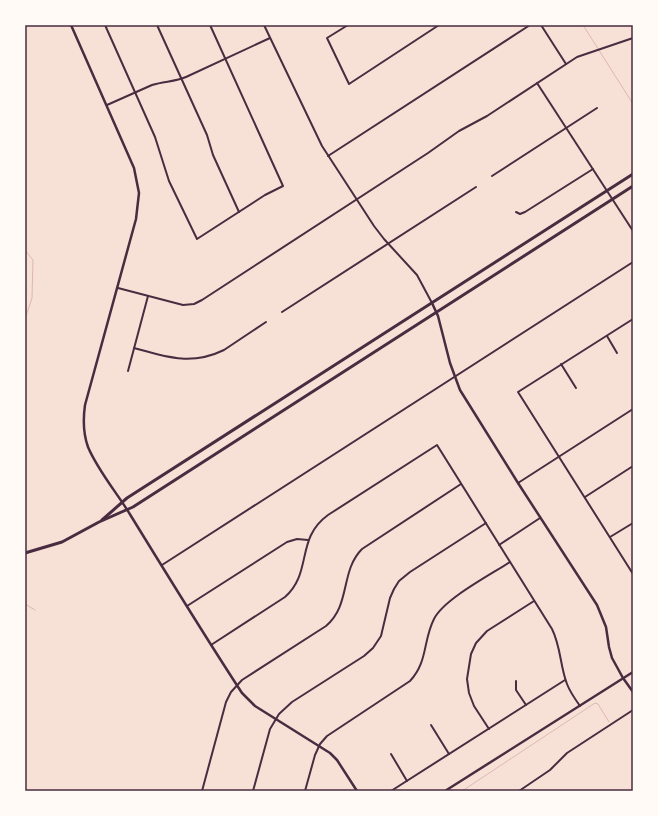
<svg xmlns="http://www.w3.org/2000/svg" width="658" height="816" font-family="Spectral,serif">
<rect width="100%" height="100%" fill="#f7e1d7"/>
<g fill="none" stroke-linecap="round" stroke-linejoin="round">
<g stroke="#dcb8b0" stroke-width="1">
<polyline points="583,25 633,104"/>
<polyline points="25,250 33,260 32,298 25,319"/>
<polyline points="25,604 35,610"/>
<polyline points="462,791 595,703 598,704 609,722"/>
</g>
<g stroke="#4a2c40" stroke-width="2">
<polyline points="105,25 155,137 169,181 197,239 265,195 283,186 210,25"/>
<polyline points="157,25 207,135 213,155 239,212"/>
<polyline points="264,25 322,146 374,226 384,239 417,275 432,303"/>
<polyline points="348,25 327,38 349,84 439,25"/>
<polyline points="541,25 566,64"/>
<polyline points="537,83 633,231"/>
<path d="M107,105l45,-20c12,-4 23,-3 34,-8l84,-39"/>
<polyline points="328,156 530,25"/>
<polyline points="492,176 597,108"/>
<polyline points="516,212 520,214 525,212 593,169"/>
<polyline points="118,288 183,305 194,304 202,300 428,153 459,131 487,116 577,57 633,38"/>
<polyline points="282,312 476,187"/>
<polyline points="633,319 518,392 633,574"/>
<polyline points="607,336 617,353"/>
<path d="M134,348c32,9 57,18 90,2l42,-28"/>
<polyline points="561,364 576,388"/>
<polyline points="128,371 148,296"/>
<polyline points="518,483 633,409"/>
<polyline points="585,497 633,466"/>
<polyline points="610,537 633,523"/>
<polyline points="499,545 540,518"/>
<polyline points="162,565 633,262"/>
<polyline points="187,606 287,542 297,539 308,540"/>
<path d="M211,645l74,-48c28,-25 10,-58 43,-82l109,-70 115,184c9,18 8,37 15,55 3,8 8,15 13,22"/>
<polyline points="516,681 516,690 526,705"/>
<polyline points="431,725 449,754"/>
<polyline points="489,729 474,706 469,693 467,679 471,654 476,643 487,631 534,601"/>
<polyline points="391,754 407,781"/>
<path d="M202,791l24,-89 5,-10 11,-12 84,-54c25,-21 14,-55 36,-77l99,-65"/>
<polyline points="253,791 270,729 279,714 292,702 364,656 373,648 381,636 390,598 394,589 399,581 410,572 486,523"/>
<path d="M305,791l10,-36 5,-11 7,-8 83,-55c18,-19 13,-41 24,-62 10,-20 56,-44 76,-57"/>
<polyline points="391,791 565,680"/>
<polyline points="519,791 550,770 567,753 633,710"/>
</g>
<g stroke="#4a2c40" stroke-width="2.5">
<path d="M71,25l63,143 5,25 -3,26 -51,186c-2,14 -2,28 3,42 10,24 30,47 43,69 37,60 73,119 111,177l13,13 75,47 7,7 20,31"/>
<polyline points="432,303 438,316 450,363 460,390 518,483 597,605 606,627 609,647 612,658 623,678 633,692"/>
<polyline points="445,791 633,672"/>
</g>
<g stroke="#4a2c40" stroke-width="3">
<polyline points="102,520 127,498 633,174"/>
<polyline points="25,553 62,542 99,522 133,507 633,186"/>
</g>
</g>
<rect width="658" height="816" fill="none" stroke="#fffaf5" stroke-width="52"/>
<rect x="26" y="26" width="606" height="764" fill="none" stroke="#4a2c40" stroke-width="1.5"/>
</svg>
